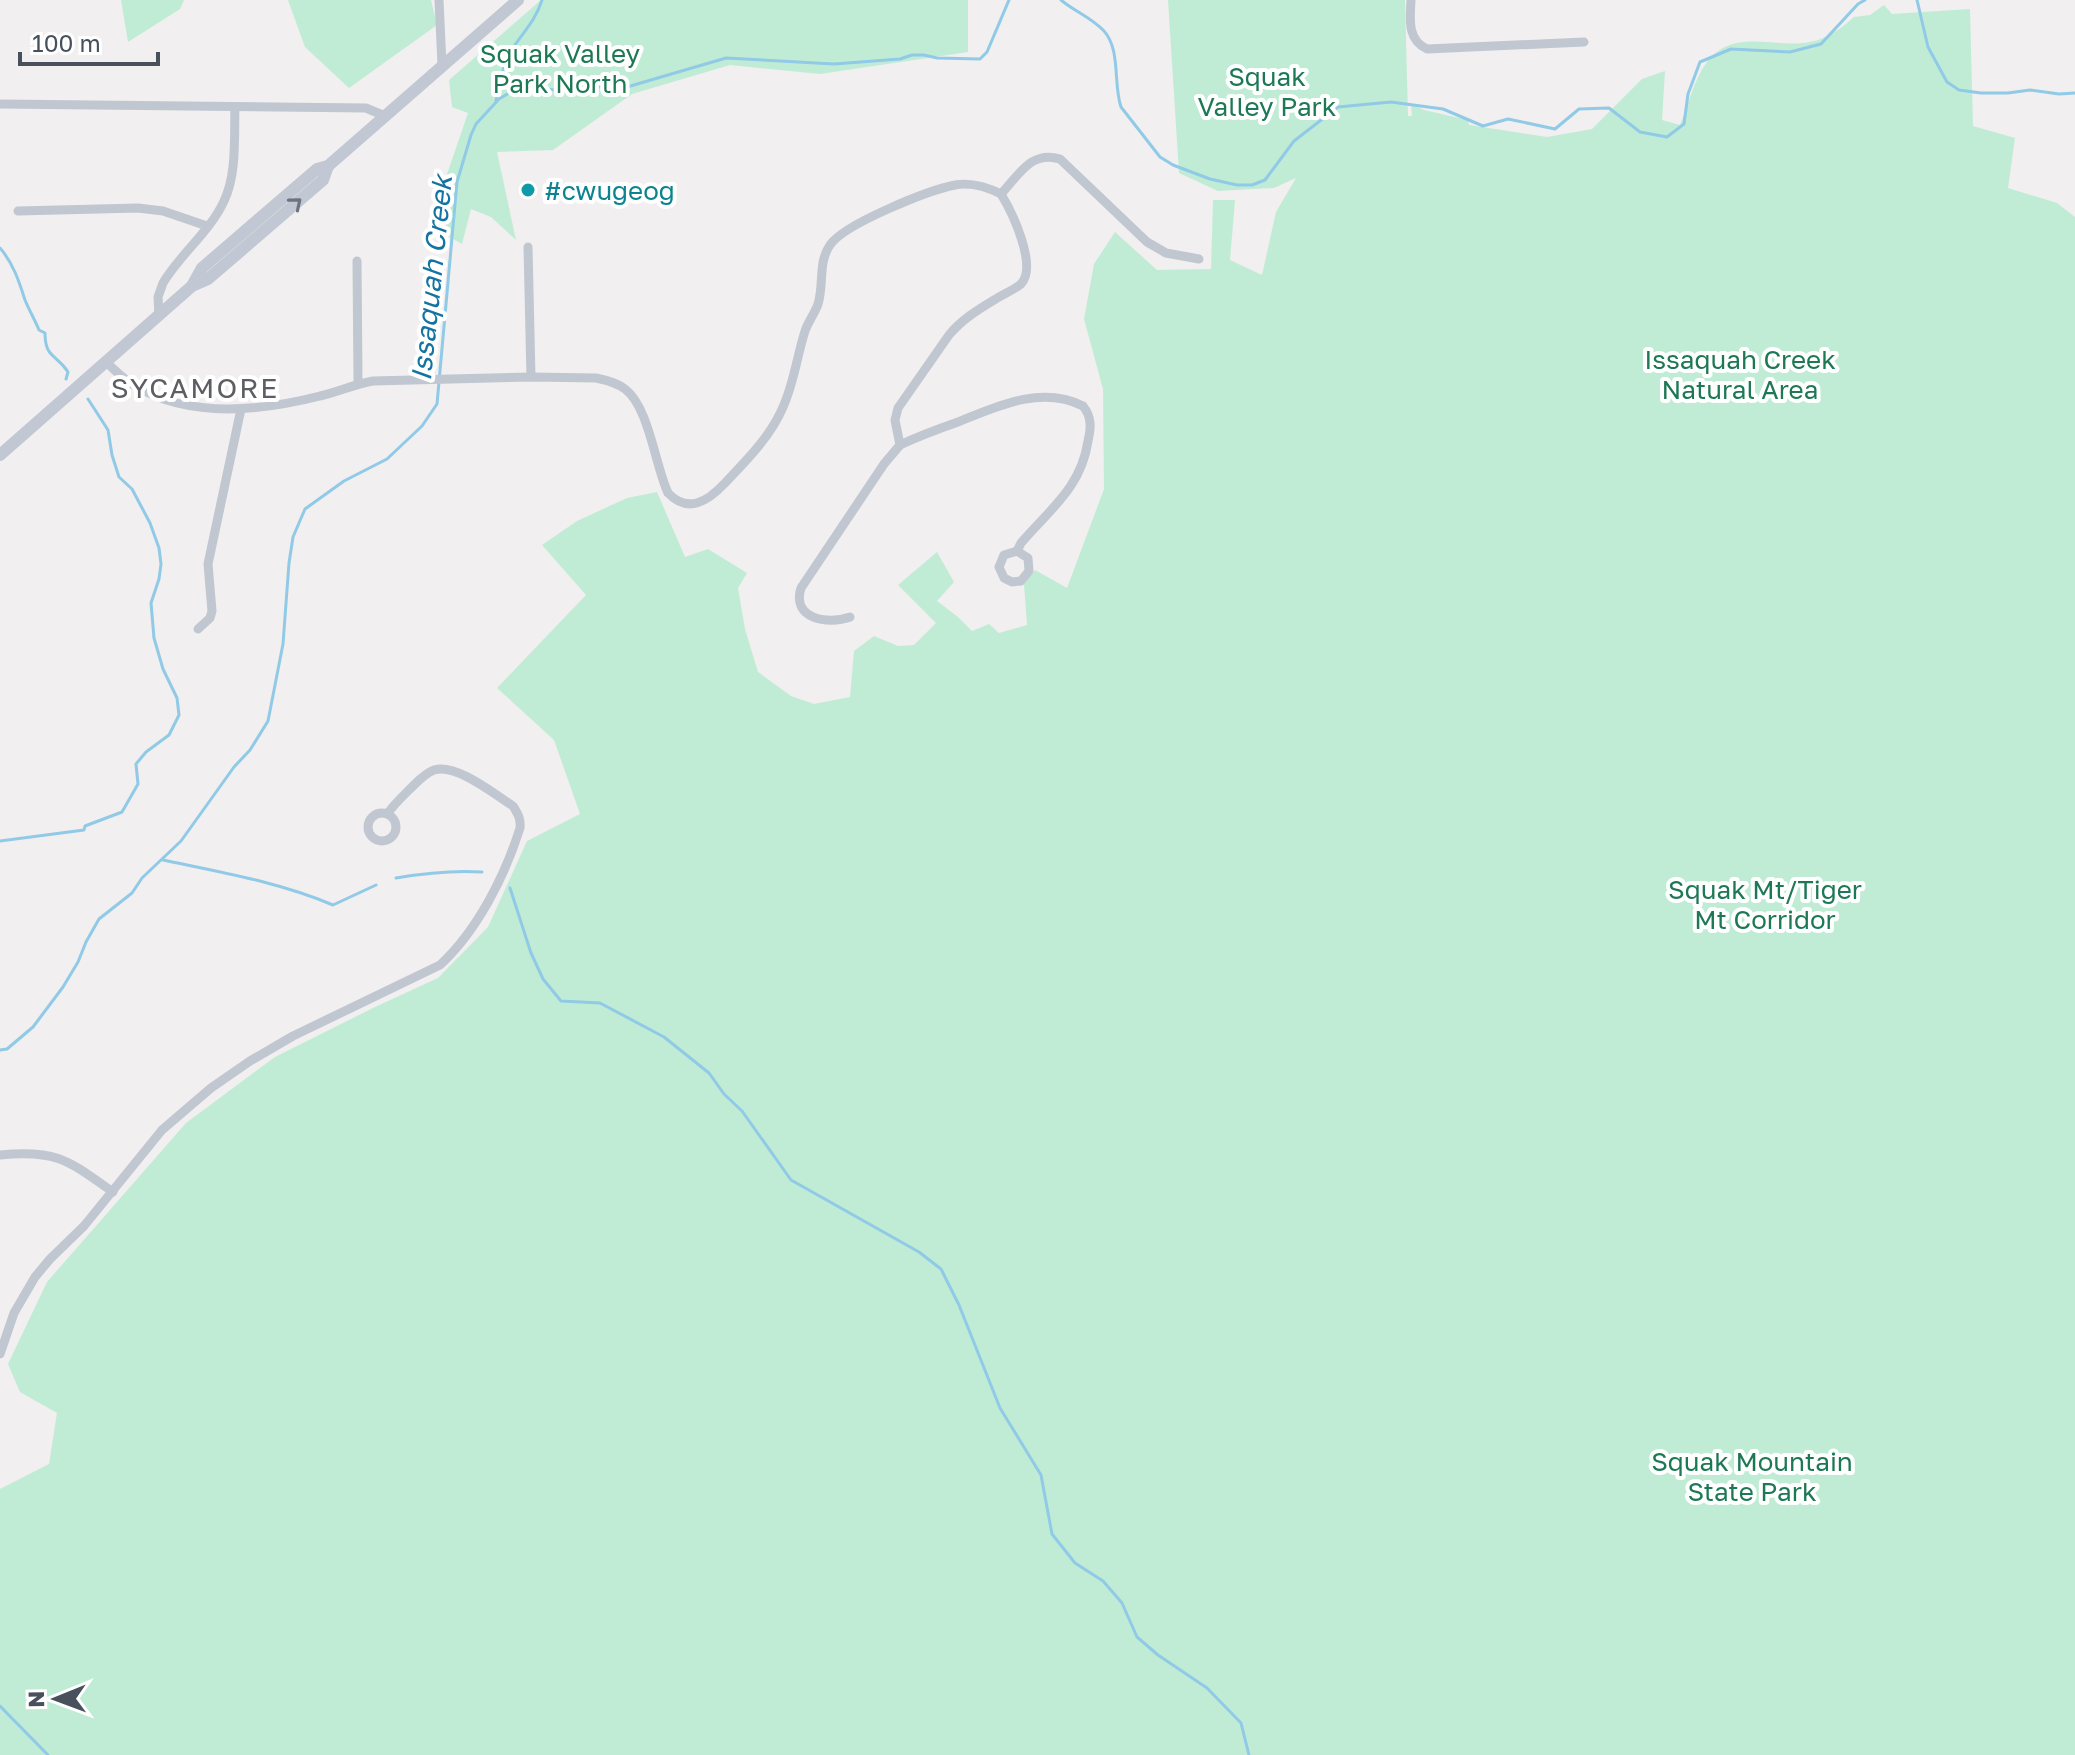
<svg xmlns="http://www.w3.org/2000/svg" width="2075" height="1755" font-family="'Golos Text',sans-serif">
<rect width="100%" height="100%" fill="#f1efef"/>
<g fill="#c0ecd6">
<polygon points="121,0 184,0 180,9 128,42"/>
<polygon points="288,0 431,0 437,25 349,88 305,47"/>
<polygon points="541,0 968,0 968,52 820,74 730,65 632,94 553,150 497,152 516,240 491,217 471,209 462,244 446,235 444,183 468,113 452,107 449,80"/>
<path d="M1168,0h237l3,116h4l-1,-12 13,6 44,10 1,5 78,12 45,-8 50,-50 23,-8 -3,49 18,5c9,-21 13,-44 27,-63 30,-39 78,-7 116,-24 12,-5 22,-13 31,-21l16,-2 14,-10 8,9 78,-5 3,117 42,12 -7,50 49,15 18,14v1538h-2075v-266l49,-25 8,-51 -37,-21 -12,-28 39,-82 139,-159 89,-66 100,-50 63,-29 50,-51 39,-86 53,-27 -26,-74 -57,-52 89,-93 -44,-50 35,-24 50,-23 30,-6 28,65 23,-8 39,24 -9,15 7,41 13,43 33,24 23,8 36,-7 4,-46 20,-15 24,10 16,-1 22,-22 -38,-38 39,-33 17,30 -17,19 21,16 14,14 17,-7 10,9 28,-8 -3,-41 11,-14 32,18 37,-99 -1,-100 -19,-70 10,-55 21,-32 42,38 54,-1 2,-69h22l-5,60 32,15 14,-63 20,-34 -22,10 -56,3 -39,-18z"/>
</g>
<g fill="none" stroke-linecap="round" stroke-linejoin="round">
<g stroke="#90cae7" stroke-width="3">
<path d="M1061,0c13,11 31,18 43,31 17,19 9,53 17,76l39,50 13,8 37,14 27,6h15l13,-5 29,-39 44,-34 53,-5 52,7 40,17 25,-7 47,10 24,-20 30,-1 31,24 27,5 17,-13 4,-30 12,-32 31,-13 59,3 31,-8 37,-40 7,-4"/>
<polyline points="1917,0 1928,47 1947,82 1959,90 1981,93 2008,93 2030,90 2059,94 2075,93"/>
<path d="M496,101c2,-19 9,-41 19,-56 11,-16 21,-26 27,-45"/>
<path d="M0,248c13,15 19,33 25,52 4,10 10,20 14,30l6,3c0,26 12,21 23,39l-2,7"/>
<polyline points="0,841 84,830 85,826 122,812 138,784 136,764 146,752 169,735 179,715 177,698 163,669 154,638 151,603 159,579 161,564 159,548 150,523 132,489 119,477 112,455 108,430 88,399"/>
<path d="M163,860c57,12 116,22 170,45l43,-20"/>
<path d="M396,878c29,-5 56,-8 86,-6"/>
<polyline points="510,888 531,953 543,979 561,1001 600,1003 664,1037 709,1073 724,1094 742,1111 791,1180 919,1252 941,1269 959,1305 1000,1408 1041,1475 1052,1534 1075,1563 1103,1581 1122,1603 1137,1637 1158,1655 1207,1688 1241,1723 1249,1755"/>
<polyline points="0,1050 7,1049 33,1027 63,987 78,962 86,942 99,919 132,893 142,878 181,841 234,767 250,750 268,721 283,644 289,563 293,537 305,509 344,481 387,459 422,426 437,404 457,182 471,135 476,124 499,99 509,93 520,88 558,90 584,87 627,87 726,58 834,64 900,59 912,55 924,55 937,58 980,59 987,52 1009,0"/>
<polyline points="0,1706 48,1755"/>
</g>
<g stroke="#c0c7d0" stroke-width="9">
<polyline points="439,0 442,65"/>
<path d="M1411,0c-1,19 -4,40 16,49l157,-7"/>
<polyline points="0,104 366,108 385,116"/>
<path d="M1001,194c18,-19 30,-44 59,-35l87,83 19,11 33,6"/>
<polyline points="18,211 138,208 163,211 207,226"/>
<polyline points="528,247 531,377"/>
<polyline points="357,261 358,383"/>
<path d="M159,316l-1,-19 5,-14c17,-29 47,-51 61,-82 13,-27 10,-64 11,-94"/>
<path d="M107,363c9,8 17,17 28,23 55,33 126,25 185,10 18,-4 35,-12 53,-15l158,-4 65,1c10,2 21,5 29,11 24,18 30,76 43,104 20,21 40,8 56,-9 22,-23 47,-48 59,-77 11,-24 14,-51 22,-76 3,-9 10,-18 13,-27 6,-19 0,-42 12,-59 14,-21 99,-55 125,-60 16,-3 32,2 46,9"/>
<path d="M900,445c19,-9 38,-16 58,-23 39,-16 84,-37 125,-16 9,11 8,22 5,35 -7,47 -38,68 -67,102l-4,8 11,7 1,13 -8,10 -9,1 -8,-4 -5,-11 5,-12 13,-4"/>
<path d="M850,617c-22,8 -59,2 -49,-29l83,-124 16,-19 -5,-25 3,-12 51,-73c14,-17 32,-27 50,-38 7,-4 16,-8 22,-13 17,-18 -9,-72 -20,-90"/>
<polyline points="198,629 210,618 212,611 208,564 241,409"/>
<circle cx="382" cy="827" r="14"/>
<path d="M0,1155c57,-6 69,6 113,37"/>
<path d="M0,1354l14,-41 21,-36 15,-18 34,-33 78,-96 49,-42 39,-27 43,-25 147,-71c37,-34 65,-89 80,-137 1,-9 -2,-14 -7,-22 -19,-12 -57,-43 -79,-36 -8,3 -14,9 -20,15 -9,9 -19,18 -26,28"/>
</g>
<g stroke="#c1c8d4" stroke-width="12">
<polyline points="192,286 202,268 317,169 328,166 518,0"/>
<polyline points="0,455 192,286 208,279 323,180 328,166"/>
</g>
</g>
<defs><path id="oneway-chevron" d="M-2-3.5L2.5 0L-2 3.5" fill="none" stroke-width="1.6" stroke-linecap="round" stroke-linejoin="round" transform="scale(2)"/></defs>
<use stroke="#6c747f" href="#oneway-chevron" transform="translate(296 203) rotate(-40)"/>
<circle fill="#0f9aa8" stroke="#fff" stroke-width="3" cx="528" cy="190" r="8"/>
<g text-anchor="middle" dominant-baseline="central" stroke-width="8" stroke-linejoin="round" paint-order="stroke">
<g font-size="26" fill="#1d7856" stroke="#fff">
<text x="560" y="53">Squak Valley<tspan x="560" dy="30">Park North</tspan></text>
<text x="1267" y="76">Squak<tspan x="1267" dy="30">Valley Park</tspan></text>
<text x="1740" y="359">Issaquah Creek<tspan x="1740" dy="30">Natural Area</tspan></text>
<text x="1765" y="889">Squak Mt/Tiger<tspan x="1765" dy="30">Mt Corridor</tspan></text>
<text x="1752" y="1461">Squak Mountain<tspan x="1752" dy="30">State Park</tspan></text>
</g>
<g font-size="26" fill="#0d838f" stroke="#fff" text-anchor="start">
<text x="544" y="190">#cwugeog</text>
</g>
<g font-size="28" font-style="italic" fill="#1573a1" stroke="#fff">
<text transform="translate(431 278) rotate(-84)">Issaquah Creek</text>
</g>
<g font-size="28" letter-spacing="2" fill="#5c5e63" stroke="#fff">
<text x="195" y="387">SYCAMORE</text>
</g>
</g>
<g transform="translate(56 1699) rotate(269)" stroke="#ffffff" stroke-width="6" paint-order="stroke">
<path d="M0-6L14 30L0 20L-14 30Z" fill="#48505b"/>
<text y="-12" font-size="22" font-weight="bold" text-anchor="middle" fill="#48505b">N</text>
</g>
<path d="M20 52v12h138v-12" fill="none" stroke="#48505b" stroke-width="4"/>
<text x="32" y="52" font-size="24" fill="#48505b" stroke="#ffffff" stroke-width="6" paint-order="stroke">100 m</text>
</svg>
